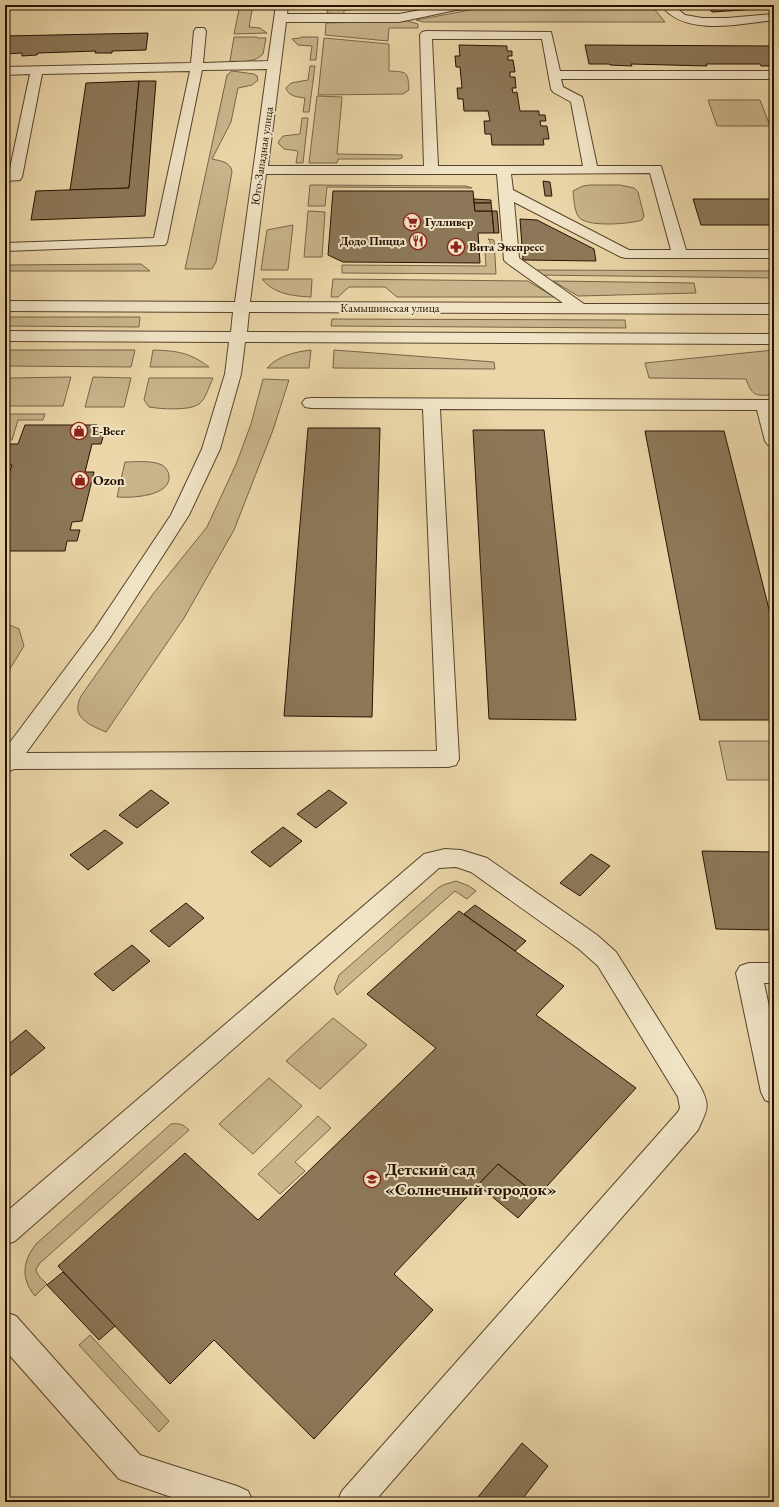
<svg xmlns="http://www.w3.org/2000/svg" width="779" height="1507" font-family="'EB Garamond',serif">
<rect width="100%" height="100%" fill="#ead6a8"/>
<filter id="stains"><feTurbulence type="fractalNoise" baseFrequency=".005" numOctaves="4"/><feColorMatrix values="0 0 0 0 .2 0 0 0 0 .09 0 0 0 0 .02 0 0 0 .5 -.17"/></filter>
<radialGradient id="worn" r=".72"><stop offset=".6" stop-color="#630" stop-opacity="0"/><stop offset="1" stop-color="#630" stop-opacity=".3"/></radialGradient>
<g fill="#c9b58c" stroke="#786447">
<polygon points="240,5 253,5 249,27 260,28 267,33 234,34"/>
<polygon points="328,5 351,5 351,10 344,10 344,14 327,13"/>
<polygon points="519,5 651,5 665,22 423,22 416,20 481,8"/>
<polygon points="408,21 418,24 418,28 389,28 388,41 325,35 326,23"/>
<path d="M234,37h23l1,1h8l-3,16c-7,8 -23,9 -33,7z"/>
<polygon points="301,37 318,37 316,60 310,60 312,46 298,45 292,39 300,38"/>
<path d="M324,38l65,6v27c18,1 19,0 20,19l-6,4 -85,1z"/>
<path d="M310,66h5l-6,46h-6l2,-14c-8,-1 -17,-2 -19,-10l5,-5 17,-3z"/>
<path d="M232,71l22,3 3,2 1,4 -6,5 -14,3 -7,34 -19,37c9,2 19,3 20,13l-16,90 -4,7h-27l42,-194z"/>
<polygon points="317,96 342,97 337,154 402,155 402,158 398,159 338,159 337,163 309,163"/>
<polygon points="708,100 760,100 770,126 717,126"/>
<polygon points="302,118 308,118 303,163 296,163 298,151 284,149 278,143 279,141 283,136 300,134"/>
<polygon points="310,185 466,186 472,188 327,187 325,206 308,206"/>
<path d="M590,185h30l14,3 4,4 6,24 -2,4c-11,4 -58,8 -64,-4 -4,-7 -4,-18 -5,-25l10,-5z"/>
<polygon points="308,211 325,212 322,257 304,257"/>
<polygon points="293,225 288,270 261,270 267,230"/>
<polygon points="488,239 494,240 496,274 342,273 342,265 486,266 485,252 490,252 490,241"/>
<polygon points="141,264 150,271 5,271 5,265"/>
<polygon points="536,270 774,271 774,278 537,275"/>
<path d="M262,279h50l-1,18c-19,-1 -37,-3 -49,-18z"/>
<polygon points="333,279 528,281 554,297 397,297 385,287 349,287 338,297 331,297"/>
<polygon points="553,281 694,283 696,293 578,296"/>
<polygon points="5,317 140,317 139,327 5,326"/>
<polygon points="332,319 625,320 626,328 331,326"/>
<polygon points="5,350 135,350 131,367 5,366"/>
<path d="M153,350c24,1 36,2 56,17h-59z"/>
<path d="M311,350l-2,18h-42c11,-12 27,-16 44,-18z"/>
<polygon points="334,350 494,362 495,369 333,368"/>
<path d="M774,350v29h-3l3,14 -3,2c-17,1 -19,0 -25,-16l-97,-1 -4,-15z"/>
<polygon points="71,377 63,406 5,406 5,391 9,378"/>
<polygon points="93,377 131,378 124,407 85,407"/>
<path d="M149,378h64c-4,8 -7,21 -14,26 -9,7 -39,5 -50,3l-5,-7z"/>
<path d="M263,379l26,1 -16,50 -39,100 -50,88 -78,114c-16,-7 -36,-14 -25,-36l72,-102 54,-67 30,-65 14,-38z"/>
<polygon points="5,414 45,414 43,420 18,420 12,440 5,440"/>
<path d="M125,462c12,0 26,-2 37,3 4,2 6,6 7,10 3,22 -39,23 -52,22z"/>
<polygon points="5,623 19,629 24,646 5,677"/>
<polygon points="719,741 774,741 774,780 727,780"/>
<polygon points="456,881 469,886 476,891 467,899 455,891 337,995 334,988 339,975 438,888 443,885"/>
<polygon points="333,1018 367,1045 320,1089 286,1061"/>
<polygon points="269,1078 302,1106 253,1154 219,1124"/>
<polygon points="318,1116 331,1128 295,1162 305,1171 280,1194 258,1174"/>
<path d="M171,1124c8,-1 12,0 18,6l-149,133 -4,6c1,7 6,10 11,15l-12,12c-15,-18 -12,-35 1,-52z"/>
<polygon points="90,1335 169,1421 159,1432 79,1345"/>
</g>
<g fill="#8c7858" stroke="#261202">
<polygon points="706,5 774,5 774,8 712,12"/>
<polygon points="148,33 146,50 112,51 112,53 95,53 96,51 38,53 37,55 22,56 22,53 5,54 5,36"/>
<polygon points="459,45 507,46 507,51 512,51 512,56 508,56 508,60 513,60 515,72 510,72 510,77 515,77 516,88 512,88 513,93 517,92 520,111 539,111 539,115 545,115 546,121 540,121 541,126 547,126 549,139 543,139 544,145 492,145 491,134 485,134 484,121 490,121 488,111 464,111 463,99 458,99 457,88 462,88 460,67 456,67 455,56 460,56"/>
<polygon points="585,45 774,46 774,66 761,66 760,64 706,64 707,66 631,64 632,66 610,65 609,64 589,64"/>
<polygon points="139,81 129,188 70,190 86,83"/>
<polygon points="139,81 156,81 145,216 31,220 36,191 129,188"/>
<polygon points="543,181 550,182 552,196 545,196"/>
<polygon points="333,191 473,191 475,211 492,211 494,233 478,233 480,263 343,262 328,255"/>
<polygon points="474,199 491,200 491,203 474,203"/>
<polygon points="693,199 774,199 774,225 701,225"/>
<polygon points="474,203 491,203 492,211 475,211"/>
<polygon points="492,211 497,211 499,233 494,233"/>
<polygon points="520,219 537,220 594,249 596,261 523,260"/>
<polygon points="25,425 97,425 94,434 104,434 101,444 92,444 85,472 94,472 82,521 72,522 70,530 80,530 77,541 67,541 65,551 5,551 5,485 12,465 5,465 5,458 9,444 18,444"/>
<polygon points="308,428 380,428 372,717 284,716"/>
<polygon points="473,430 544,430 576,720 489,719"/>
<polygon points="645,431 724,431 774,629 774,720 700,720"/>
<polygon points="151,790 169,803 137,828 119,815"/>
<polygon points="329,790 347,803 316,828 297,814"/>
<polygon points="283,827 302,841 270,867 251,852"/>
<polygon points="105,830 123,843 88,870 70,855"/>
<polygon points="702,851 774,852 774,930 716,929"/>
<polygon points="591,854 610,866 580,896 560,883"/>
<polygon points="186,903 204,918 169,947 150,931"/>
<polygon points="475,905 526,941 515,951 464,914"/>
<polygon points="459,911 564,986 536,1015 636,1088 538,1196 498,1164 394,1274 433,1310 314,1439 214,1340 170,1384 58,1266 185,1153 258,1220 436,1048 367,994"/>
<polygon points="132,945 150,961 113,991 94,974"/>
<polygon points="26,1030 45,1048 5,1080 5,1047"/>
<polygon points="498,1164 538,1196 518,1218 478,1185"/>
<polygon points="63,1272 115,1326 99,1340 47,1285"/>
<polygon points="522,1443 548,1466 520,1502 474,1502"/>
</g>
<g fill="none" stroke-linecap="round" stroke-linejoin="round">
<defs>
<g id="minor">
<path d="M276,5h12l-1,9h112l49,-9h39l-2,2 -29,3 -57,12h-113l-18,144h156l-4,-131 2,-3 4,-1 125,1 9,39h214v8h-213l2,8 19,10 1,3 14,66h64l25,84h88v8h-148l-5,-1 -107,-55 5,56 65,46h190v10l-525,-2 -2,20 527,2v10l-529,-2 -4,32 -21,75 -31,66 -80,124 -83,114 411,-2 -14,-342 -112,-1 -6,-1 -3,-4 3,-4 6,-1 463,2v46l-6,-1 -3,-4 -8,-31 -317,-1 19,350 -3,6 -8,2 -434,2 -9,4v-24l90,-120 76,-114 31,-66 23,-75 4,-32 -224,-1v-10l226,1 2,-20 -228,-1v-10l230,1 32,-233 -65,1 -35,172 -2,3 -160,6v-8l149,-5 36,-167 -148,3 -20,103 -2,3 -15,1v-8h4l21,-99 -25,1v-8l186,-4 3,-32 2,-3h8l2,3 -3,32 65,-2zM432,39h110l9,50 2,3 18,10 12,64h-145zM650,173l21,77h-42l-116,-60 -2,-16zM266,174h231l7,86 3,3 56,40 -313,-1z"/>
<path d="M661,5h12l12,10 17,3h25l47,-4v6c-33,4 -90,17 -113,-15z"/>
<path d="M445,849l16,1 26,8 110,77 19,17 84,134c11,21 7,23 -2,44l-324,372h-37l5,-11 336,-379 2,-4 -2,-11 -80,-131 -19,-17 -108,-77 -15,-5 -17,1 -424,373 -10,4v-32l419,-359z"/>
<polygon points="749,963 774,963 774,983 764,983 774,1030 774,1104 765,1100 761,1092 736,973 740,966"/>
<polygon points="5,1312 16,1316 140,1455 237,1486 248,1491 253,1502 186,1502 119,1479 5,1350"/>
</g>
</defs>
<use href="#minor" stroke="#57432c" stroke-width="2"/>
<use href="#minor" fill="#f1e4c6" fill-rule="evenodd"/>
</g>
<defs>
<symbol id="supermarket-ring" viewBox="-11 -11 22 22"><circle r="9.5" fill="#f1e4c6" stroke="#8f2418" stroke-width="1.5"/><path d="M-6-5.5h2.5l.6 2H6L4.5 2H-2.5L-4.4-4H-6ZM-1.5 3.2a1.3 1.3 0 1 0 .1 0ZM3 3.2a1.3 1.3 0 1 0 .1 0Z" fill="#8f2418"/></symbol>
<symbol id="restaurant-ring" viewBox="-11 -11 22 22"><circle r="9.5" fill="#f1e4c6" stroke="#8f2418" stroke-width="1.5"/><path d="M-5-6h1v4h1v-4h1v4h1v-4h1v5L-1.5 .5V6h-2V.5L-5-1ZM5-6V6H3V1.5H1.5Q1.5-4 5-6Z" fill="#8f2418"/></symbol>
<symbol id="pharmacy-ring" viewBox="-11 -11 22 22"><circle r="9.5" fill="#f1e4c6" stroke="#8f2418" stroke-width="1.5"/><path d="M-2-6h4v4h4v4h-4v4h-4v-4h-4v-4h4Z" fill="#8f2418"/></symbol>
<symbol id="shop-ring" viewBox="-11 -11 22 22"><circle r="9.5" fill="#f1e4c6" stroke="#8f2418" stroke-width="1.5"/><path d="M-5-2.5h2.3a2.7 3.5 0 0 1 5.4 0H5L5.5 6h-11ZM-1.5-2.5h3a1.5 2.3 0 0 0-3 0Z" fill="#8f2418"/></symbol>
<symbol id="school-ring" viewBox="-11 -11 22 22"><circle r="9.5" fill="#f1e4c6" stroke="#8f2418" stroke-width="1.5"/><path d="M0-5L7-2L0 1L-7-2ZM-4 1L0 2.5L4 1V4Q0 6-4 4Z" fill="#8f2418"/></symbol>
</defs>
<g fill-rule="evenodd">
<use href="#supermarket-ring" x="402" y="212" width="20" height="20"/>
<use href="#restaurant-ring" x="408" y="231" width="20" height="20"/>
<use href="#pharmacy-ring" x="446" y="237" width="20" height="20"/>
<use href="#shop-ring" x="69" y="421" width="20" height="20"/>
<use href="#shop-ring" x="70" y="470" width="20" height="20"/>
<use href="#school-ring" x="362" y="1169" width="20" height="20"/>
</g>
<g text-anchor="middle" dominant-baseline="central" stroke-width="4" stroke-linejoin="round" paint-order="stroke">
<g font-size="12" fill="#261202" stroke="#f1e4c6">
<text transform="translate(262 156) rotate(-82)">Юго-Западная улица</text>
<text x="390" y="308">Камышинская улица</text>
</g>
<g font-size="12" font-weight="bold" fill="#261202" stroke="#f1e4c6" text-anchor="start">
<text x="425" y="222">Гулливер</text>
<text x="405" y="241" text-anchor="end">Додо Пицца</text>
<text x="469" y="247">Вита Экспресс</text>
<text x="92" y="431">E-Beer</text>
</g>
<g font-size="14" font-weight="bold" fill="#261202" stroke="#f1e4c6" text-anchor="start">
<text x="93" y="480">Ozon</text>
</g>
<g font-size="17" font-weight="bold" fill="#261202" stroke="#f1e4c6" text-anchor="start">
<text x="385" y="1169">Детский сад<tspan x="385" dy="20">«Солнечный городок»</tspan></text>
</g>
</g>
<rect width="779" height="1507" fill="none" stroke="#ead6a8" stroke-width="20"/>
<rect x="6" y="6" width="767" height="1495" fill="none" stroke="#261202" stroke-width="2"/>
<rect x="10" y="10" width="759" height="1487" fill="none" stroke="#261202"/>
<rect width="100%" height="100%" filter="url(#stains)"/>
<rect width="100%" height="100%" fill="url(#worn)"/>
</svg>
